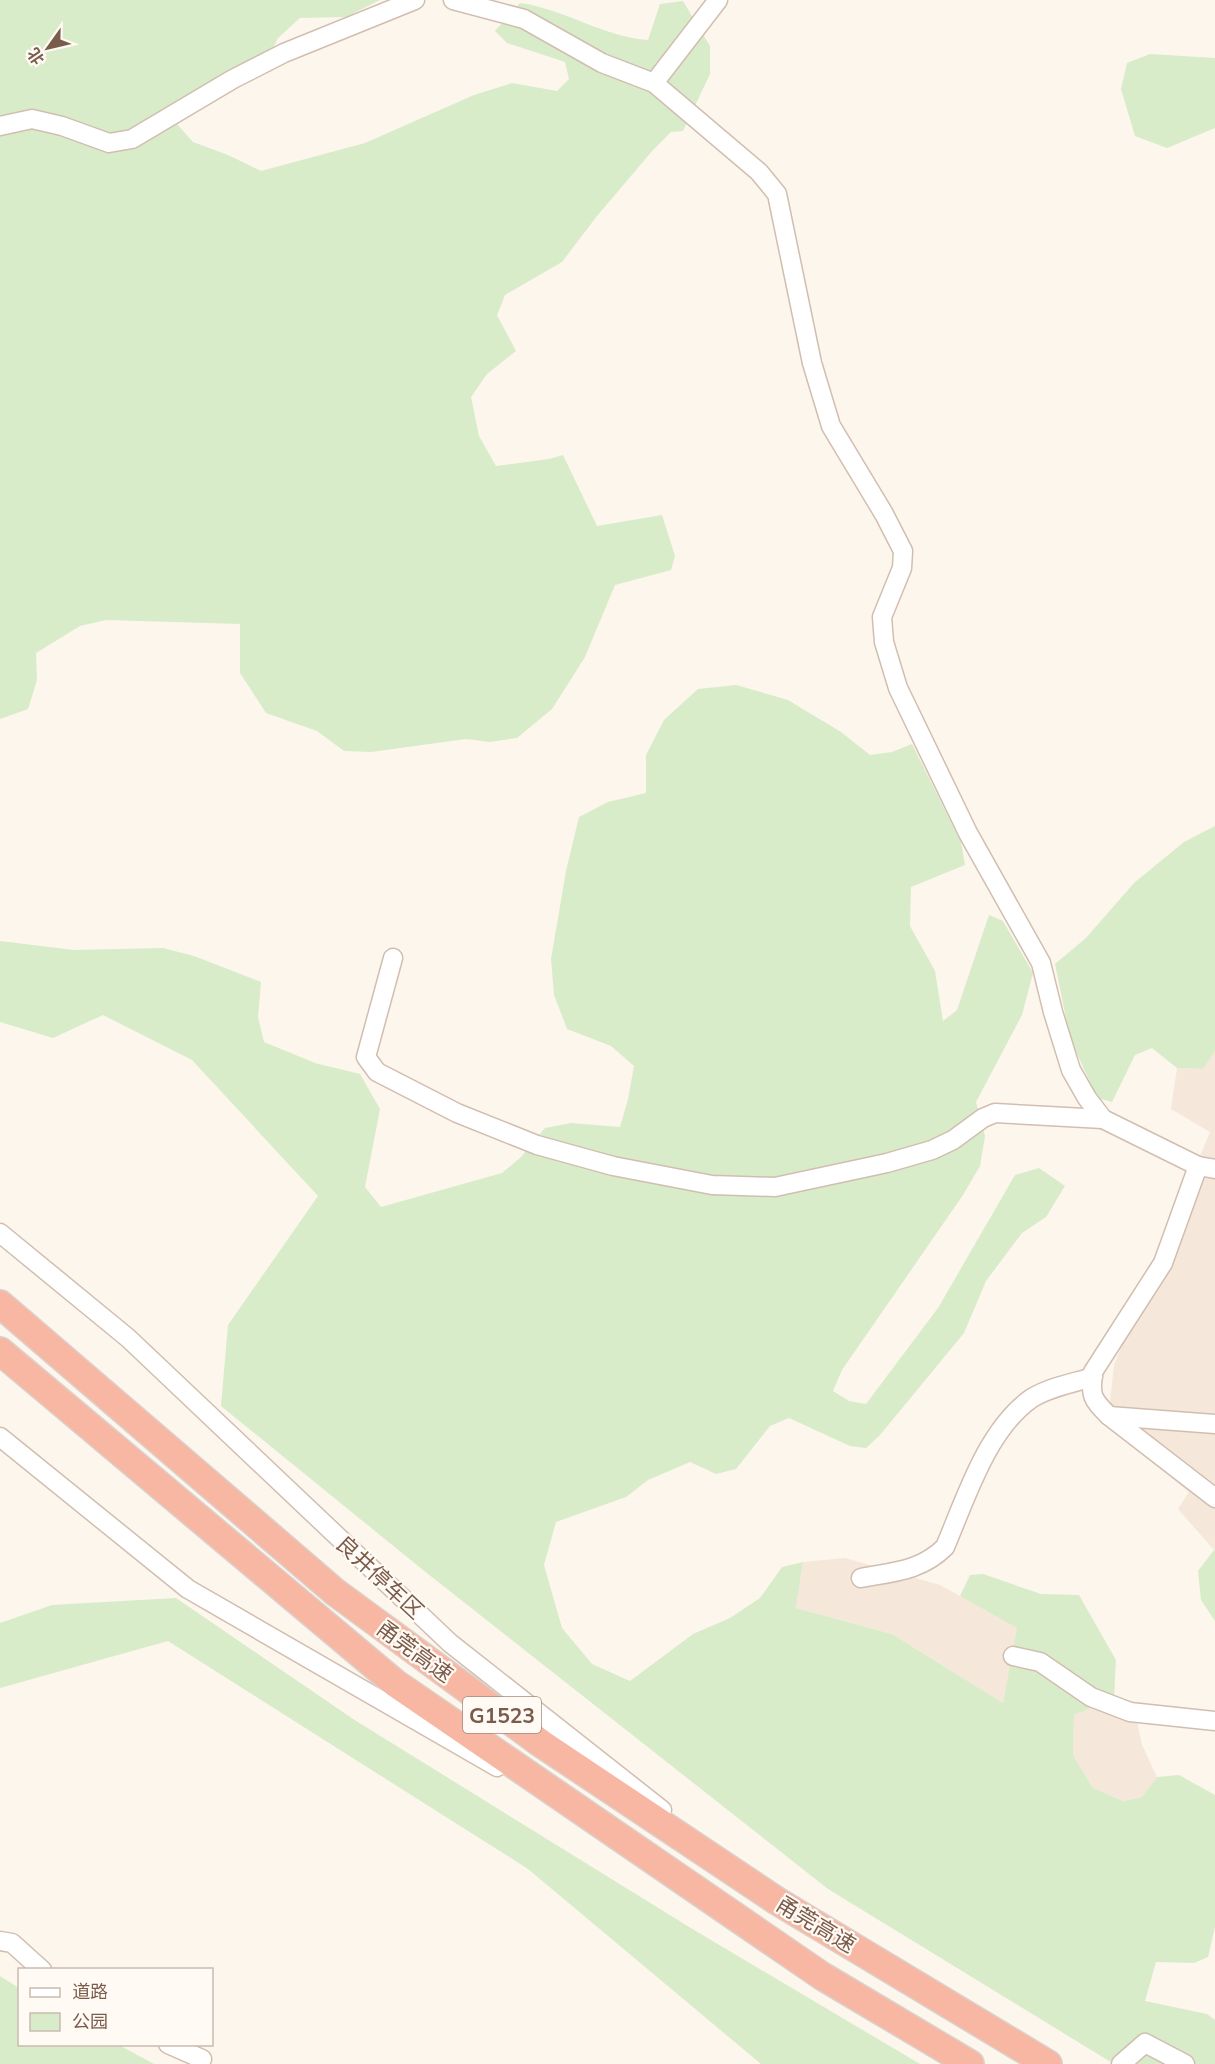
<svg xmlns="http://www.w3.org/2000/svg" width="1215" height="2064" font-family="Mulish,'Noto Sans SC',sans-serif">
<rect width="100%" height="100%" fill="#fdf6ec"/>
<g fill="#f5e8da">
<polygon points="1215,1051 1215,1551 1178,1509 1189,1492 1114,1431 1110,1401 1114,1365 1210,1132 1171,1109 1177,1068 1203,1069"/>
<polygon points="845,1558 940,1585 1018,1628 1003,1703 892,1634 796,1608 803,1562"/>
<polygon points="1114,1698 1133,1701 1142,1745 1157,1777 1142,1797 1123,1801 1093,1788 1073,1755 1074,1715"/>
</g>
<g fill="#d8ecc9">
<path d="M0,0h380l-34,17 -46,1 -22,20 -6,12 -96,73 17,19 35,13 33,16 104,-28 109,-48 38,-12 45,8 12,-12 -4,-17 -58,-19 -12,-12 25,-28c45,6 83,34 128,37l12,-36 23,-3 27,45v28l-27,57 -12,1 -18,18 -56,66 -35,46 -57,33 -8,20 19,36 -29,23 -16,23 8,39 17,30 53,-7 14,-4 34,71 65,-11 13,41 -4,14 -56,15 -30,72 -33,52 -35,29 -27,4 -24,-3 -95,13 -27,-1 -27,-20 -51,-18 -26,-40v-49l-134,-4 -26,6 -44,27 1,27 -9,29 -28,10z"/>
<polygon points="1150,54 1215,58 1215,128 1167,148 1135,136 1121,89 1127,63"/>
<polygon points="736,685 788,700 841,732 870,755 892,752 912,744 961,842 965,865 911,887 910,926 935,971 943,1021 957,1010 989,915 1003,921 1033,973 1022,1015 976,1102 985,1136 980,1166 963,1195 842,1370 833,1391 849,1401 866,1404 938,1308 1015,1175 1039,1168 1065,1186 1046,1217 1022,1233 986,1281 964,1333 880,1435 866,1448 850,1446 789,1418 770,1426 736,1469 716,1474 690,1462 648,1480 626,1497 556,1522 544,1565 562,1628 592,1664 630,1681 693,1634 730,1618 760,1598 782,1567 803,1562 796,1608 892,1634 1003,1703 1017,1628 960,1596 970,1575 983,1574 1041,1594 1079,1595 1116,1660 1114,1698 1074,1715 1073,1755 1093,1788 1123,1801 1142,1797 1157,1777 1179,1775 1215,1795 1215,1927 1208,1957 1194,1963 1156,1962 1145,2001 1207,2014 1215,2020 1215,2064 1114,2064 828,1889 423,1570 221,1406 228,1325 318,1196 192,1060 103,1015 53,1038 0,1022 0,941 74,950 163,948 194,956 261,982 258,1017 264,1042 315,1063 360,1074 380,1109 365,1187 381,1207 502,1173 520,1158 545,1128 571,1123 620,1127 628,1099 634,1066 611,1046 567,1029 554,995 551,959 566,871 579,817 608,802 646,793 646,755 664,720 698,689"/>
<polygon points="1215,826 1215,1051 1203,1069 1177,1068 1152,1048 1135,1055 1112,1102 1097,1098 1070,1038 1055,964 1086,938 1134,883 1184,842"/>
<polygon points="1214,1550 1215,1551 1215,1621 1201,1600 1198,1571"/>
<polygon points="176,1598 353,1719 694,1930 920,2064 761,2064 528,1869 168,1641 0,1688 0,1623 52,1605"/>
<polygon points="0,1976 19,1988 20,2044 119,2045 154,2064 0,2064"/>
</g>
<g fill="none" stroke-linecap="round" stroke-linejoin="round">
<defs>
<g id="minor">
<polyline points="453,0 524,19 602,63 654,83 759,172 777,194 812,363 831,426 884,514 903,551 902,568 882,617 884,642 898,688 968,833 1041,963 1053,1012 1071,1070 1087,1098 1103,1119 1198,1166 1215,1169"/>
<polyline points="654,83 718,0"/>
<polyline points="0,126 32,119 62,126 109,143 132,139 233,79 284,53 415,0"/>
<polyline points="393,958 366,1057 377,1072 457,1113 537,1145 613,1166 712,1185 775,1187 887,1163 932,1150 953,1140 983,1118 995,1113 1103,1119"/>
<path d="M1198,1166l-35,97 -70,109c-3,24 -1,27 16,44l106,82"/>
<polyline points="0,1233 128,1338 450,1643 662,1810"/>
<polyline points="1109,1416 1215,1424"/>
<polyline points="0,1437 188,1589 497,1767"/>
<path d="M861,1578c32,-6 60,-7 84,-31 21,-49 42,-118 87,-149 18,-11 41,-15 61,-21"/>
<polyline points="1013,1656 1040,1662 1091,1697 1130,1712 1215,1721"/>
<polyline points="0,1941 12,1943 42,1970"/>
<polyline points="168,2044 202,2059"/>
<polyline points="1121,2064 1145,2043 1185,2064"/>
</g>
<g id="highway">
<polyline points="0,1304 335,1592 539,1742 777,1901 1048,2064"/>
<polyline points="0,1351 395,1683 822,1976 970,2064"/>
</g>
</defs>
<use href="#minor" stroke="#d1beb0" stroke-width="21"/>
<use href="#highway" stroke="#dad1cd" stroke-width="30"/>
<use href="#minor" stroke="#fff" stroke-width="18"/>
<use href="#highway" stroke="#f7b7a3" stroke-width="27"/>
</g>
<g text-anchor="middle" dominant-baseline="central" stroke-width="4.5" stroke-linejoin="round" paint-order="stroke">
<rect fill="#fffaf3" stroke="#a28b7f" stroke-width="1.5" x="463" y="1697" width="78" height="36" rx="4.5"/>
<g font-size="21" font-weight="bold" fill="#7a5c4d">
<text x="502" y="1715">G1523</text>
</g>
<g font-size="22" fill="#7a5c4d" stroke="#fffaf3">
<text transform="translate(380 1577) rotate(43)">良井停车区</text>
<text transform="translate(415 1651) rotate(36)">甬莞高速</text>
<text transform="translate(816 1924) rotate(31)">甬莞高速</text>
</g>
</g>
<rect x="18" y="1968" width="195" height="78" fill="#fffaf3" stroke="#cabbb1" stroke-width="1.5"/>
<rect x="30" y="1988" width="30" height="9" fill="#ffffff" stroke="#cabbb1" stroke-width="1.5"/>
<text x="72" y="1998" font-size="18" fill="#7a5c4d">道路</text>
<rect x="30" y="2013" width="30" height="18" fill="#d8ecc9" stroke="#cabbb1" stroke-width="1.5"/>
<text x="72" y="2028" font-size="18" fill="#7a5c4d">公园</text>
<g transform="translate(48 48) rotate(236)" stroke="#fffaf3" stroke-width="4.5" paint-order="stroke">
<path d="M0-4.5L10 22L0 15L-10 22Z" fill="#7a5c4d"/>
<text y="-9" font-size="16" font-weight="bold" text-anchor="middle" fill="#7a5c4d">北</text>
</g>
</svg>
